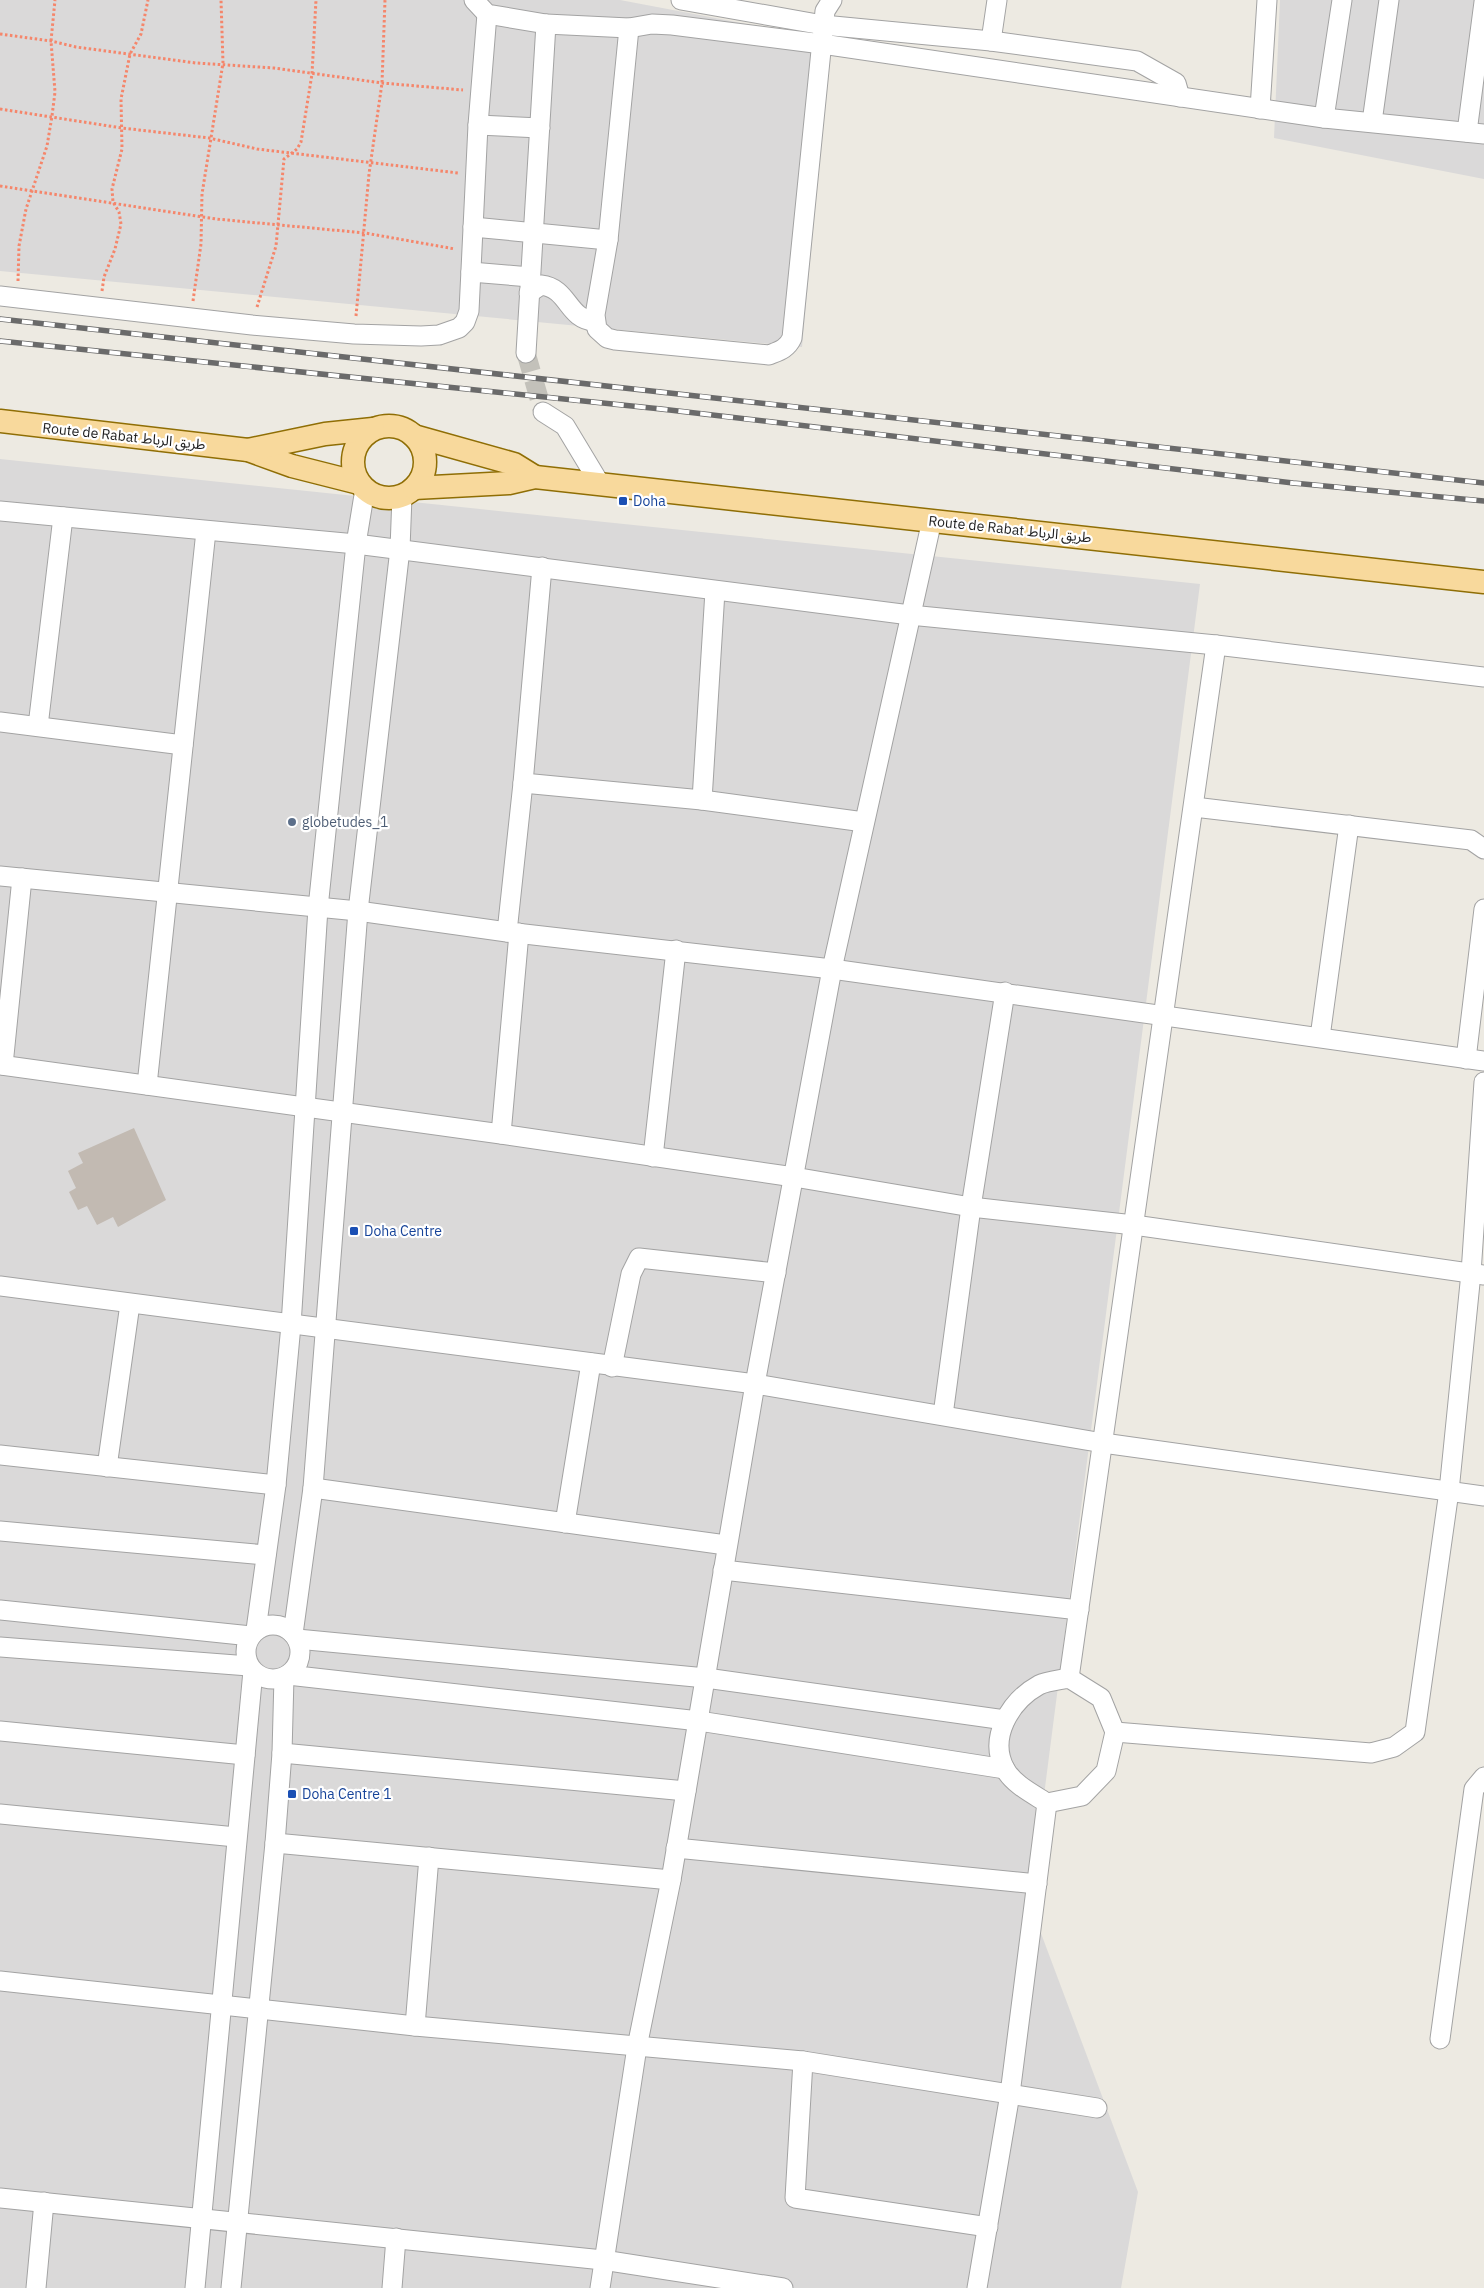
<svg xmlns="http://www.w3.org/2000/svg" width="1484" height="2288" font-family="'IBM Plex Sans','Noto Sans Arabic',sans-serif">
<rect width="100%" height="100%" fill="#edeae2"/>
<g fill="#dad9d9">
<polygon points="0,0 620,0 831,40 802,347 0,271"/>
<polygon points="1280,0 1484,0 1484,179 1274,138"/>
<polygon points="0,459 1200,584 1030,1904 1138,2192 1121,2288 0,2288"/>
</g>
<polygon fill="#c2bab2" points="134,1128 166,1200 118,1227 113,1217 97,1225 87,1206 78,1210 69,1192 76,1188 68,1171 83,1163 78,1153"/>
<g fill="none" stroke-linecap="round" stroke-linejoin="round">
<polyline stroke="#c3c1ba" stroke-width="19" stroke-dasharray="19 9" stroke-linecap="butt" points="526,353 543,412"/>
<defs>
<g id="minor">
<polyline points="474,0 487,14 546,24 629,28 652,24 672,25 822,44 1324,118 1484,134"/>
<polyline points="681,0 823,25 991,41 997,0"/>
<path d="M629,28l-21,212 -13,75 2,14 10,9 8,2 154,15c10,-4 18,-6 23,-17l33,-327 7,-11"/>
<polyline points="991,41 1137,61 1176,83 1180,97"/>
<polyline points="1260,109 1267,0"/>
<polyline points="1324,118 1342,0"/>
<polyline points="1372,122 1389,0"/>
<polyline points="478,125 540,128"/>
<polyline points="1467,132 1484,2"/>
<polyline points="473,227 608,240"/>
<polyline points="471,272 530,277"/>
<path d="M529,293l12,-8c28,3 26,34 53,36"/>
<polyline points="0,296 252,325 354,334 421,336 439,335 459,328 465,322 469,311 478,125 487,14"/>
<polyline points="526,353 546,24"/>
<polyline points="543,412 565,426 600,484"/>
<polyline points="0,511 356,544 910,615 1216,645 1484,677"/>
<polyline points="0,722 183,745"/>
<polyline points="38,726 63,517"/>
<polyline points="523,783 702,800 864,822"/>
<polyline points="702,800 715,591"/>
<polyline points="1194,807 1471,840 1484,849"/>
<polyline points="0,876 358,911 507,932 832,969 1484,1061"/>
<polyline points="507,932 523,783 542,567"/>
<polyline points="1320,1037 1349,825"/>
<polyline points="1466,1059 1484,909"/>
<polyline points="0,1065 501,1134 794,1177 971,1207 1134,1225 1484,1275"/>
<polyline points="3,1065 22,878"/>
<polyline points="147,1085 206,531"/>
<polyline points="501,1134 519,933"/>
<polyline points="653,1157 676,950"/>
<polyline points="0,1286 755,1384 1103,1443 1484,1496"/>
<polyline points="612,1367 631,1274 639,1258 776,1273"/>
<polyline points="943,1415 971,1207 1005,992"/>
<polyline points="0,1455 276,1485"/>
<polyline points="107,1467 130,1304"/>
<polyline points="313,1488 726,1545"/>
<polyline points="565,1523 591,1363"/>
<polyline points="0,1531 266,1555"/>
<polyline points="723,1570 1079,1610"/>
<polyline points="0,1610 251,1636"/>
<circle cx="273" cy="1652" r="27"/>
<polyline points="256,1630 276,1485 291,1325 318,908 356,544 365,489"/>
<polyline points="293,1634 313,1488 358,911 400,549 402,496"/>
<polyline points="297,1639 706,1678 1005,1720"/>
<polyline points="0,1647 249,1666"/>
<polyline points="288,1675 699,1721 1005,1769"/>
<polyline points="1069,1678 1216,645"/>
<path d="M1069,1678l32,20 14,34 -9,39 -24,25 -35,7c-14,-9 -34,-19 -42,-34 -17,-31 5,-68 34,-84 8,-4 21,-5 30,-7z"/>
<polyline points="0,1731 245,1755"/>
<polyline points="1115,1732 1371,1753 1394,1747 1415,1732 1449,1491 1471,1273 1484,1082"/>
<polyline points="282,1753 686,1791"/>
<polyline points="0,1814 236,1837"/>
<polyline points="275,1843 671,1880"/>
<polyline points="676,1848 1037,1884"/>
<polyline points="0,1981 415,2026 803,2061 1097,2108"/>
<polyline points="415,2026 429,1857"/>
<polyline points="1440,2039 1474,1789 1484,1777"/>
<polyline points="803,2061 795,2198 988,2227"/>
<polyline points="0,2198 603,2260 783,2288"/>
<polyline points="36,2288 44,2202"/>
<polyline points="195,2288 253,1671"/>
<polyline points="231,2288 275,1843 282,1753 284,1677"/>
<polyline points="392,2288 396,2238"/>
<polyline points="600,2288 637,2047 671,1880 755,1384 832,969 932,520"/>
<polyline points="977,2288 1010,2094 1047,1803"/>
</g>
<g id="major">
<polyline points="0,421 248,450 292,466 359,483"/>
<circle cx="389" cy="462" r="36"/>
<polyline points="414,436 514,464 535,477"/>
<polyline points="248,450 325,434 373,429"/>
<polyline points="414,488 509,483 535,477 1484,582"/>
</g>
</defs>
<use href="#minor" stroke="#a3a3a3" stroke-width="21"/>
<use href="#major" stroke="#8f6e05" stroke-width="25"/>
<g stroke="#f5866b" stroke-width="3" stroke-dasharray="2.5 2.5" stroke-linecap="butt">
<polyline points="0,34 51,41 76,47 196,63 274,68 382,83 463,90"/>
<polyline points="0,109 122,128 209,138 257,149 458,173"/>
<polyline points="0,186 216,219 365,233 455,249"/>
<polyline points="18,281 19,246 26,209 47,146 52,116 55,92 51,41 55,0"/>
<polyline points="102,291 104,277 115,249 121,224 119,212 113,202 112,189 122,149 121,99 130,54 141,34 148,0"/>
<polyline points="193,301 201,244 202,194 223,63 221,0"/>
<polyline points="257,307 276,246 284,159 297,149 301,142 312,74 316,0"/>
<polyline points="356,316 369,174 382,83 385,0"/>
</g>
<use href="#minor" stroke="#fff" stroke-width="19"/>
<use href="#major" stroke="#f8d99c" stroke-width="22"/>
<defs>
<g id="rail">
<polyline points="0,319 1484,483"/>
<polyline points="0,341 661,409 1293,483 1484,501"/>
</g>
</defs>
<use href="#rail" stroke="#6a6a6a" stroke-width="5.5"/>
<use href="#rail" stroke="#fff" stroke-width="4" stroke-dasharray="11" stroke-linecap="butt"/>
</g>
<g fill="#1a4fb4" stroke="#fff" stroke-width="2">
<rect x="618" y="496" width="10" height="10" rx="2.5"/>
<rect x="349" y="1226" width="10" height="10" rx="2.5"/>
<rect x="287" y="1789" width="10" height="10" rx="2.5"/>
</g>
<circle fill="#5c6f8a" stroke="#fff" stroke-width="2" cx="292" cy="822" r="5"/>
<g text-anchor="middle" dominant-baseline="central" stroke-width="4.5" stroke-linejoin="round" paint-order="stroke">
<g font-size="14" fill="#1c1c1c" stroke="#fff">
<text transform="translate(124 436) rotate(6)">Route de Rabat طريق الرباط</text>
<text transform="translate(1010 529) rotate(6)">Route de Rabat طريق الرباط</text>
</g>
<g font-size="14" fill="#164399" stroke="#fff" text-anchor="start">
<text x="633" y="501">Doha</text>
<text x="364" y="1231">Doha Centre</text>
<text x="302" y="1794">Doha Centre 1</text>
</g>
<g font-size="14" fill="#4e5e75" stroke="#fff" text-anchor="start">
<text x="302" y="822">globetudes_1</text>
</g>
</g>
</svg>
